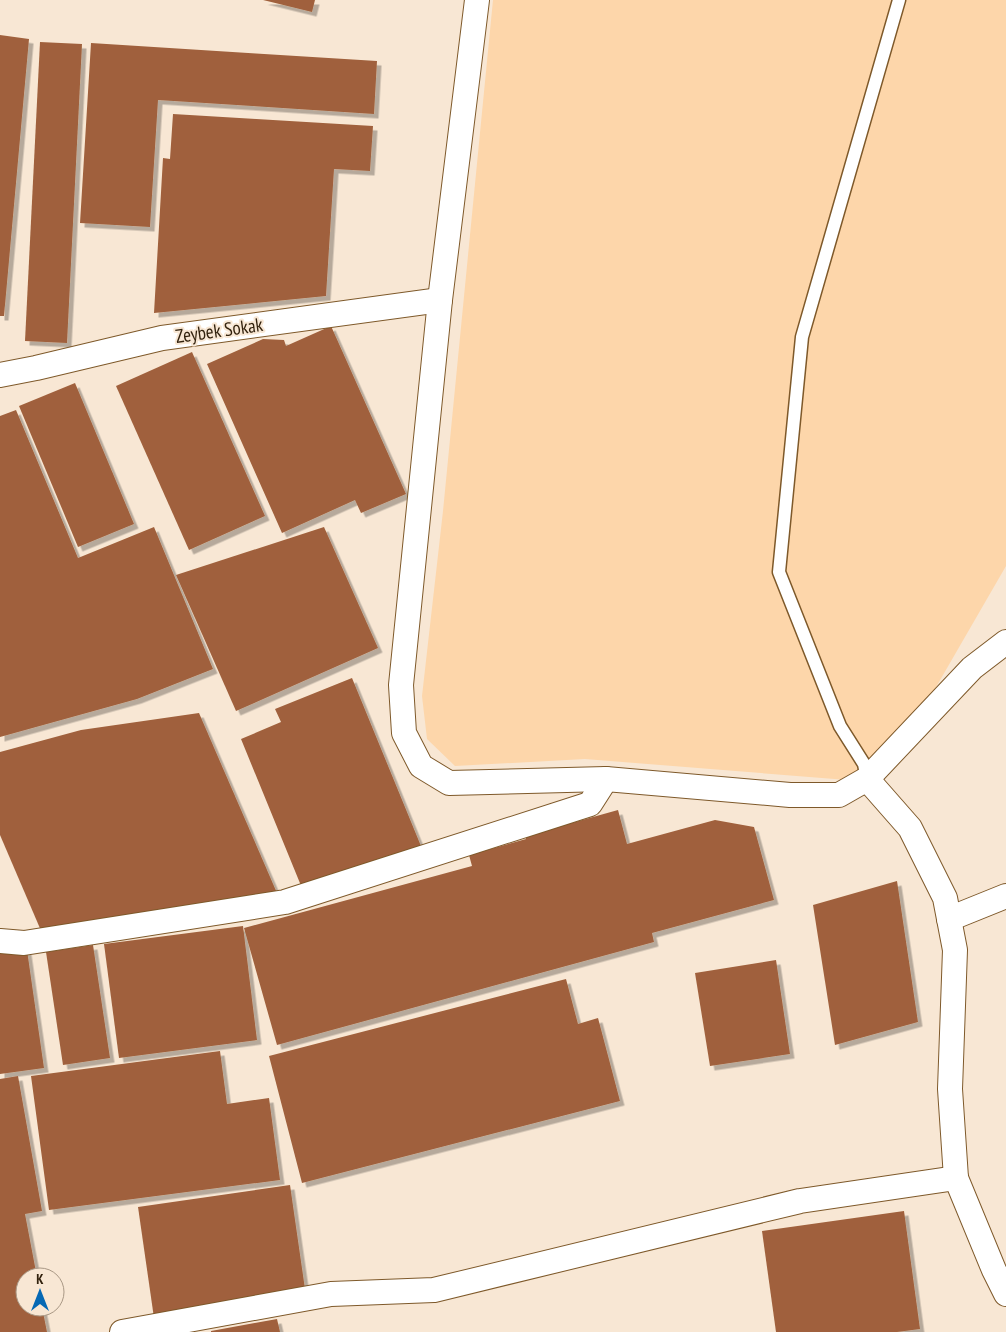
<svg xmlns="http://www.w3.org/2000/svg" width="1006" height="1332" font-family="'PT Sans Narrow',sans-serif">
<defs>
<filter id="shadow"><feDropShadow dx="4.5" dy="4.5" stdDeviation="0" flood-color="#0004"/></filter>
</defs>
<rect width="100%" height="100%" fill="#f8e7d4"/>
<polygon fill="#fdd6aa" points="493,0 1006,0 1006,566 928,701 847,780 585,759 455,766 427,739 422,696 443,511"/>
<g fill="#a0613c" filter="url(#shadow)">
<polygon points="263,0 315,0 312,12"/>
<polygon points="0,35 29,39 4,316 0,316"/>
<polygon points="40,42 82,44 67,343 25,341"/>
<polygon points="91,43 377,61 374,114 158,100 150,227 80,223"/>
<polygon points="173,114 373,126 370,171 334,169 326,296 154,313 163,158 170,159"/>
<polygon points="331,326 406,494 361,513 355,500 282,533 207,364 263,339 284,340 286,346"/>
<polygon points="192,352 265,516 189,550 116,386"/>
<polygon points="75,383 134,524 78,547 19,406"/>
<polygon points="16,410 78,558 154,527 213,669 137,699 0,737 0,416"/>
<polygon points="324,527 378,648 236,711 176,575"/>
<polygon points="352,678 423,851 304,893 241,739 281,722 275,709"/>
<polygon points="199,713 280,900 42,933 0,835 0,752 81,730"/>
<polygon points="618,810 627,844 715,820 754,827 774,900 652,933 654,942 277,1045 244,928 472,866 469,855 526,839 525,836"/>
<polygon points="897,881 918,1022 835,1045 813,905"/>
<polygon points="243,926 257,1040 119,1058 104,944"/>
<polygon points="93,945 110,1058 63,1065 46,952"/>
<polygon points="27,950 44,1068 0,1074 0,954"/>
<polygon points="776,960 790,1054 710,1066 695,973"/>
<polygon points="566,979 578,1024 598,1018 620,1101 302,1183 269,1056"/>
<polygon points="220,1051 227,1104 269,1098 280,1180 49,1210 31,1076"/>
<polygon points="18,1076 42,1211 25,1214 37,1277 25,1277 25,1307 42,1307 47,1332 0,1332 0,1079"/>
<polygon points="290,1185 306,1296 154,1318 138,1207"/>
<polygon points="904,1211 920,1329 897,1332 776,1332 762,1231"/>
<polygon points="277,1319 280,1332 211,1332 211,1331"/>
</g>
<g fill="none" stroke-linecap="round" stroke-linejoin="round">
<defs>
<polyline id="service" points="867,779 864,764 840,726 779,572 802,337 899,0"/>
<g id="minor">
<polyline points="477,0 440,300 401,685 404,733 421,766 449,783 606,779 790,795 839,795 867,779 910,828 945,898 955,950 950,1089 956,1178 994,1270 1006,1294"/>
<polyline points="0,375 36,368 162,338 440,300"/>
<polyline points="867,779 972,668 1006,642"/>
<polyline points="949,919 1006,896"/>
<polyline points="0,941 24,943 285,902 590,804 606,779"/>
<polyline points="122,1332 331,1294 434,1290 800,1201 956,1178"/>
</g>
</defs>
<use href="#service" stroke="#7e592a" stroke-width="15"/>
<use href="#minor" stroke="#7e592a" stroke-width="26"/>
<use href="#service" stroke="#fff" stroke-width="12"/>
<use href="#minor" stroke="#fff" stroke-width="24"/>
</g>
<g text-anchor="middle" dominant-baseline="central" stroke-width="4" stroke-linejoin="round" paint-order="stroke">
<g font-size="19" fill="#32220e" stroke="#f8e7d4">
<text transform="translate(219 330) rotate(-8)">Zeybek Sokak</text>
</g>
</g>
<g transform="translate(40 1292)"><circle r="24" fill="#f8e7d4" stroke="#a99885"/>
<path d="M0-4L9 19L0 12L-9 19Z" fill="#0568b4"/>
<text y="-8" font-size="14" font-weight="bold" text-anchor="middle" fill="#32220e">K</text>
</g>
</svg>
